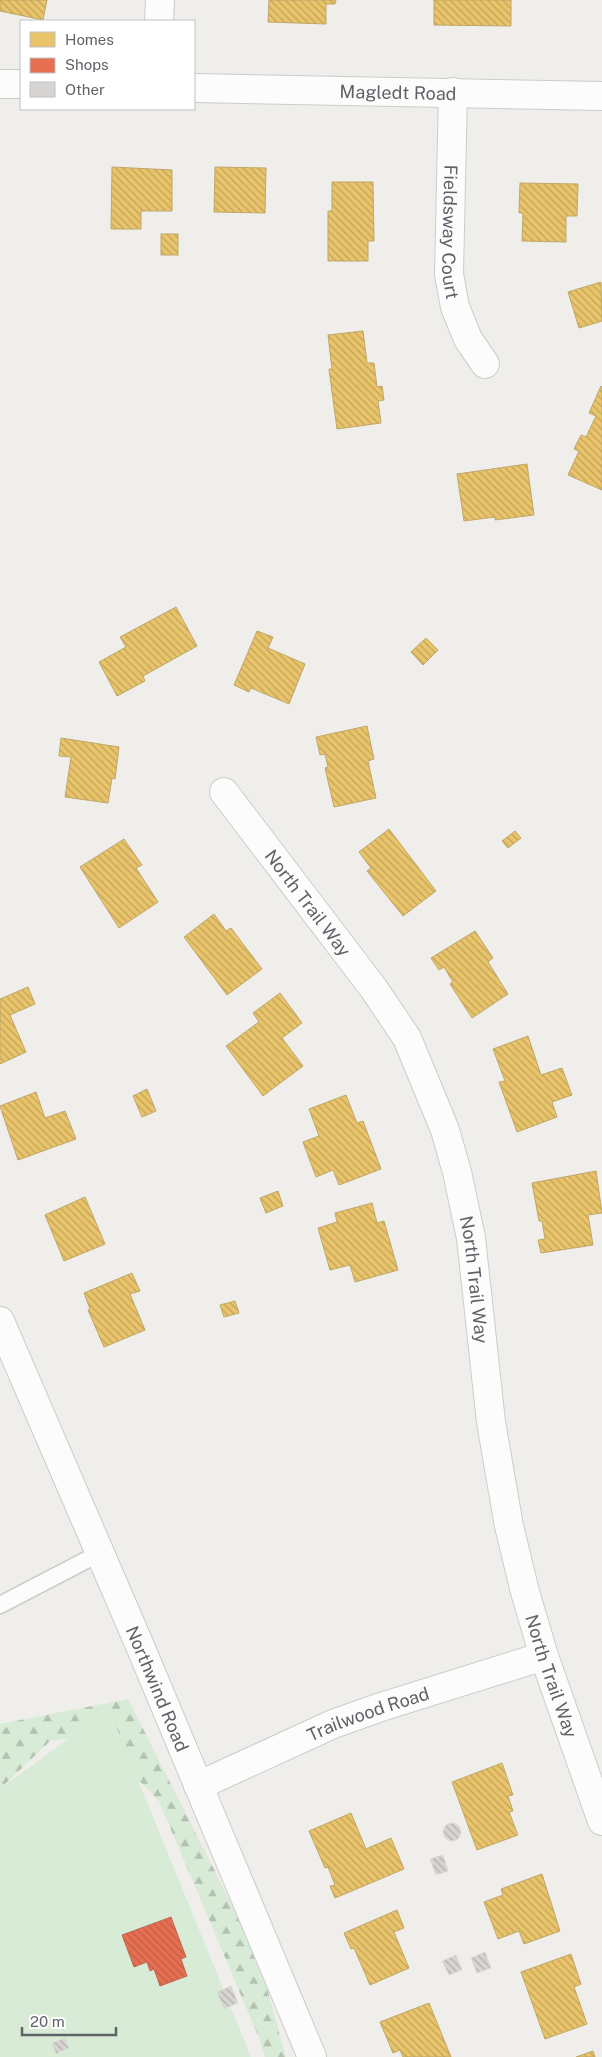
<svg xmlns="http://www.w3.org/2000/svg" width="602" height="2057" font-family="'Public Sans',sans-serif">
<defs>
<pattern id="forest-firs" width="22" height="20" patternUnits="userSpaceOnUse" patternTransform="scale(1.25)"><rect width="22" height="20" fill="#d8ebd6"/><path d="M5 1l3.5 6h-7zM16 11l3.5 6h-7z" fill="#b2c2b1"/></pattern>
<pattern id="homes-back-hatch" width="6" height="6" patternUnits="userSpaceOnUse" patternTransform="scale(1.25)"><rect width="6" height="6" fill="#e9c46a"/><path d="M-1 5l2 2M0 0l6 6M5-1l2 2" fill="none" stroke="#c0a35b"/></pattern>
<pattern id="shops-back-hatch" width="6" height="6" patternUnits="userSpaceOnUse" patternTransform="scale(1.25)"><rect width="6" height="6" fill="#e76f51"/><path d="M-1 5l2 2M0 0l6 6M5-1l2 2" fill="none" stroke="#be5f47"/></pattern>
<pattern id="building-back-hatch" width="6" height="6" patternUnits="userSpaceOnUse" patternTransform="scale(1.25)"><rect width="6" height="6" fill="#d6d5d3"/><path d="M-1 5l2 2M0 0l6 6M5-1l2 2" fill="none" stroke="#b1b0af"/></pattern>
</defs>
<rect width="100%" height="100%" fill="#efeeea"/>
<polygon fill="url(#forest-firs)" points="128,1699 237,1915 264,1978 286,2057 265,2057 259,2038 159,1801 95,1735 50,1741 0,1789 0,1724"/>
<polygon fill="#d8ebd6" points="109,1709 251,2057 0,2057 0,1789"/>
<g fill="url(#homes-back-hatch)" stroke="#c0a769">
<polygon points="0,0 47,0 43,20 0,11"/>
<polygon points="269,0 336,0 335,4 326,4 326,24 268,22"/>
<polygon points="434,0 511,0 511,26 434,25"/>
<polygon points="112,167 172,170 172,211 141,211 141,229 111,229"/>
<polygon points="215,167 266,168 265,213 214,212"/>
<polygon points="332,182 373,182 374,241 368,241 368,261 328,261 328,211 332,211"/>
<polygon points="520,183 578,184 577,216 566,216 566,242 522,241 523,213 519,213"/>
<rect x="161" y="234" width="17" height="21"/>
<polygon points="601,282 602,321 579,328 568,292"/>
<polygon points="363,331 367,363 374,363 377,387 382,386 384,400 378,401 381,423 337,429 329,369 332,369 328,335"/>
<polygon points="601,386 602,387 602,490 568,475 579,451 574,449 581,435 586,437 596,416 589,413"/>
<polygon points="527,464 534,515 495,520 495,517 464,521 457,474"/>
<polygon points="176,607 197,646 143,676 145,681 117,696 99,662 126,647 120,637"/>
<polygon points="257,631 273,637 268,648 305,664 289,704 251,688 249,692 234,685"/>
<polygon points="426,638 438,650 423,665 411,652"/>
<polygon points="367,726 374,759 368,761 376,798 334,807 325,768 328,767 325,754 320,755 316,737"/>
<polygon points="61,738 119,747 115,779 112,778 108,803 65,797 71,757 59,756"/>
<polygon points="389,829 436,891 403,916 367,871 371,868 359,852"/>
<polygon points="515,831 521,838 508,848 502,841"/>
<polygon points="124,839 142,865 136,868 158,902 119,928 80,867"/>
<polygon points="214,914 226,931 231,928 262,969 227,995 184,937"/>
<polygon points="475,931 493,958 488,962 508,994 472,1018 450,984 453,982 444,967 439,970 431,958"/>
<polygon points="28,987 35,1004 10,1015 26,1052 0,1064 0,999"/>
<polygon points="280,993 302,1023 282,1038 303,1066 263,1096 226,1046 259,1022 253,1013"/>
<polygon points="528,1036 541,1075 562,1068 572,1095 552,1102 557,1117 517,1132 499,1082 505,1081 493,1049"/>
<polygon points="147,1089 156,1111 142,1117 133,1096"/>
<polygon points="36,1092 45,1118 65,1111 76,1139 18,1160 0,1106"/>
<polygon points="346,1095 357,1123 363,1121 381,1169 339,1185 333,1170 316,1177 303,1142 319,1136 309,1109"/>
<polygon points="596,1171 602,1213 588,1215 593,1245 541,1253 538,1240 545,1239 542,1221 539,1221 532,1183"/>
<polygon points="278,1191 283,1206 266,1213 260,1198"/>
<polygon points="85,1197 105,1244 64,1261 45,1215"/>
<polygon points="372,1203 377,1223 384,1221 398,1270 355,1282 350,1265 330,1270 318,1228 337,1222 335,1213"/>
<polygon points="132,1273 140,1291 130,1294 145,1330 104,1347 88,1310 90,1309 84,1293"/>
<polygon points="235,1301 239,1313 224,1317 220,1305"/>
<polygon points="502,1763 513,1795 508,1796 513,1811 509,1812 518,1835 477,1850 452,1782"/>
<polygon points="351,1813 366,1849 391,1838 404,1869 335,1898 330,1886 335,1885 328,1867 325,1868 309,1831"/>
<polygon points="542,1874 560,1931 524,1944 519,1931 498,1939 484,1902 503,1895 501,1889"/>
<polygon points="397,1910 404,1928 394,1932 409,1968 370,1985 354,1948 351,1949 344,1933"/>
<polygon points="571,1954 581,1984 574,1987 587,2024 545,2039 521,1972"/>
<polygon points="429,2003 451,2057 403,2057 400,2050 393,2053 380,2022"/>
<polygon points="593,2051 595,2057 576,2057"/>
</g>
<polygon fill="url(#shops-back-hatch)" stroke="#be6b58" points="171,1917 186,1957 181,1959 187,1976 160,1986 154,1969 150,1971 147,1962 134,1967 122,1935"/>
<g fill="url(#building-back-hatch)" stroke="#deddd9">
<circle cx="452" cy="1832" r="9"/>
<polygon points="443,1855 448,1871 436,1875 430,1859"/>
<polygon points="485,1952 491,1968 477,1973 471,1958"/>
<polygon points="456,1955 462,1970 449,1975 442,1961"/>
<polygon points="231,1986 238,2003 224,2009 217,1992"/>
<polygon points="65,2038 69,2048 56,2054 52,2043"/>
</g>
<g fill="none" stroke-linecap="round" stroke-linejoin="round">
<defs>
<polyline id="service" points="0,1605 100,1553"/>
<g id="minor">
<polyline points="159,21 160,0"/>
<path id="s1" d="M453,92l-4,182 6,33 13,32 17,25"/>
<path id="s2" d="M224,792l150,197 33,49 38,92 12,42 14,66 20,184 18,104 16,66 19,64 58,165"/>
<path id="s3" d="M198,1786l135,-62 48,-17 163,-51"/>
</g>
<g id="tertiary">
<polyline points="0,84 21,84"/>
<path id="s4" d="M194,88l408,8"/>
<path id="s5" d="M0,1321l140,325 172,411"/>
</g>
</defs>
<use href="#service" stroke="#cbcccc" stroke-width="19"/>
<use href="#minor" stroke="#cbcccc" stroke-width="30"/>
<use href="#tertiary" stroke="#cbcccc" stroke-width="30"/>
<use href="#service" stroke="#fdfcfc" stroke-width="16"/>
<use href="#minor" stroke="#fdfcfc" stroke-width="28"/>
<use href="#tertiary" stroke="#fdfcfc" stroke-width="28"/>
</g>
<g text-anchor="middle" dominant-baseline="central" stroke-width="5" stroke-linejoin="round" paint-order="stroke">
<g font-size="18" fill="#5f6368" stroke="#fff">
<text stroke="none"><textPath href="#s4" startOffset="204">Magledt Road</textPath></text>
<text stroke="none"><textPath href="#s1" startOffset="140">Fieldsway Court</textPath></text>
<text stroke="none"><textPath href="#s2" startOffset="139">North Trail Way</textPath></text>
<text stroke="none"><textPath href="#s2" startOffset="559">North Trail Way</textPath></text>
<text stroke="none"><textPath href="#s2" startOffset="964">North Trail Way</textPath></text>
<text stroke="none"><textPath href="#s5" startOffset="400">Northwind Road</textPath></text>
<text stroke="none"><textPath href="#s3" startOffset="185">Trailwood Road</textPath></text>
</g>
</g>
<rect x="20" y="20" width="175" height="90" fill="#ffffff" stroke="#bfc1c3"/>
<rect x="30" y="32" width="25" height="15" fill="#e9c46a" stroke="#bfc1c3"/>
<text x="65" y="45" font-size="15" fill="#5f6368">Homes</text>
<rect x="30" y="58" width="25" height="15" fill="#e76f51" stroke="#bfc1c3"/>
<text x="65" y="70" font-size="15" fill="#5f6368">Shops</text>
<rect x="30" y="82" width="25" height="15" fill="#d6d5d3" stroke="#bfc1c3"/>
<text x="65" y="95" font-size="15" fill="#5f6368">Other</text>
<path d="M22 2027v8h94v-8" fill="none" stroke="#5f6368" stroke-width="2.5"/>
<text x="30" y="2027" font-size="15" fill="#5f6368" stroke="#ffffff" stroke-width="4" paint-order="stroke">20 m</text>
</svg>
